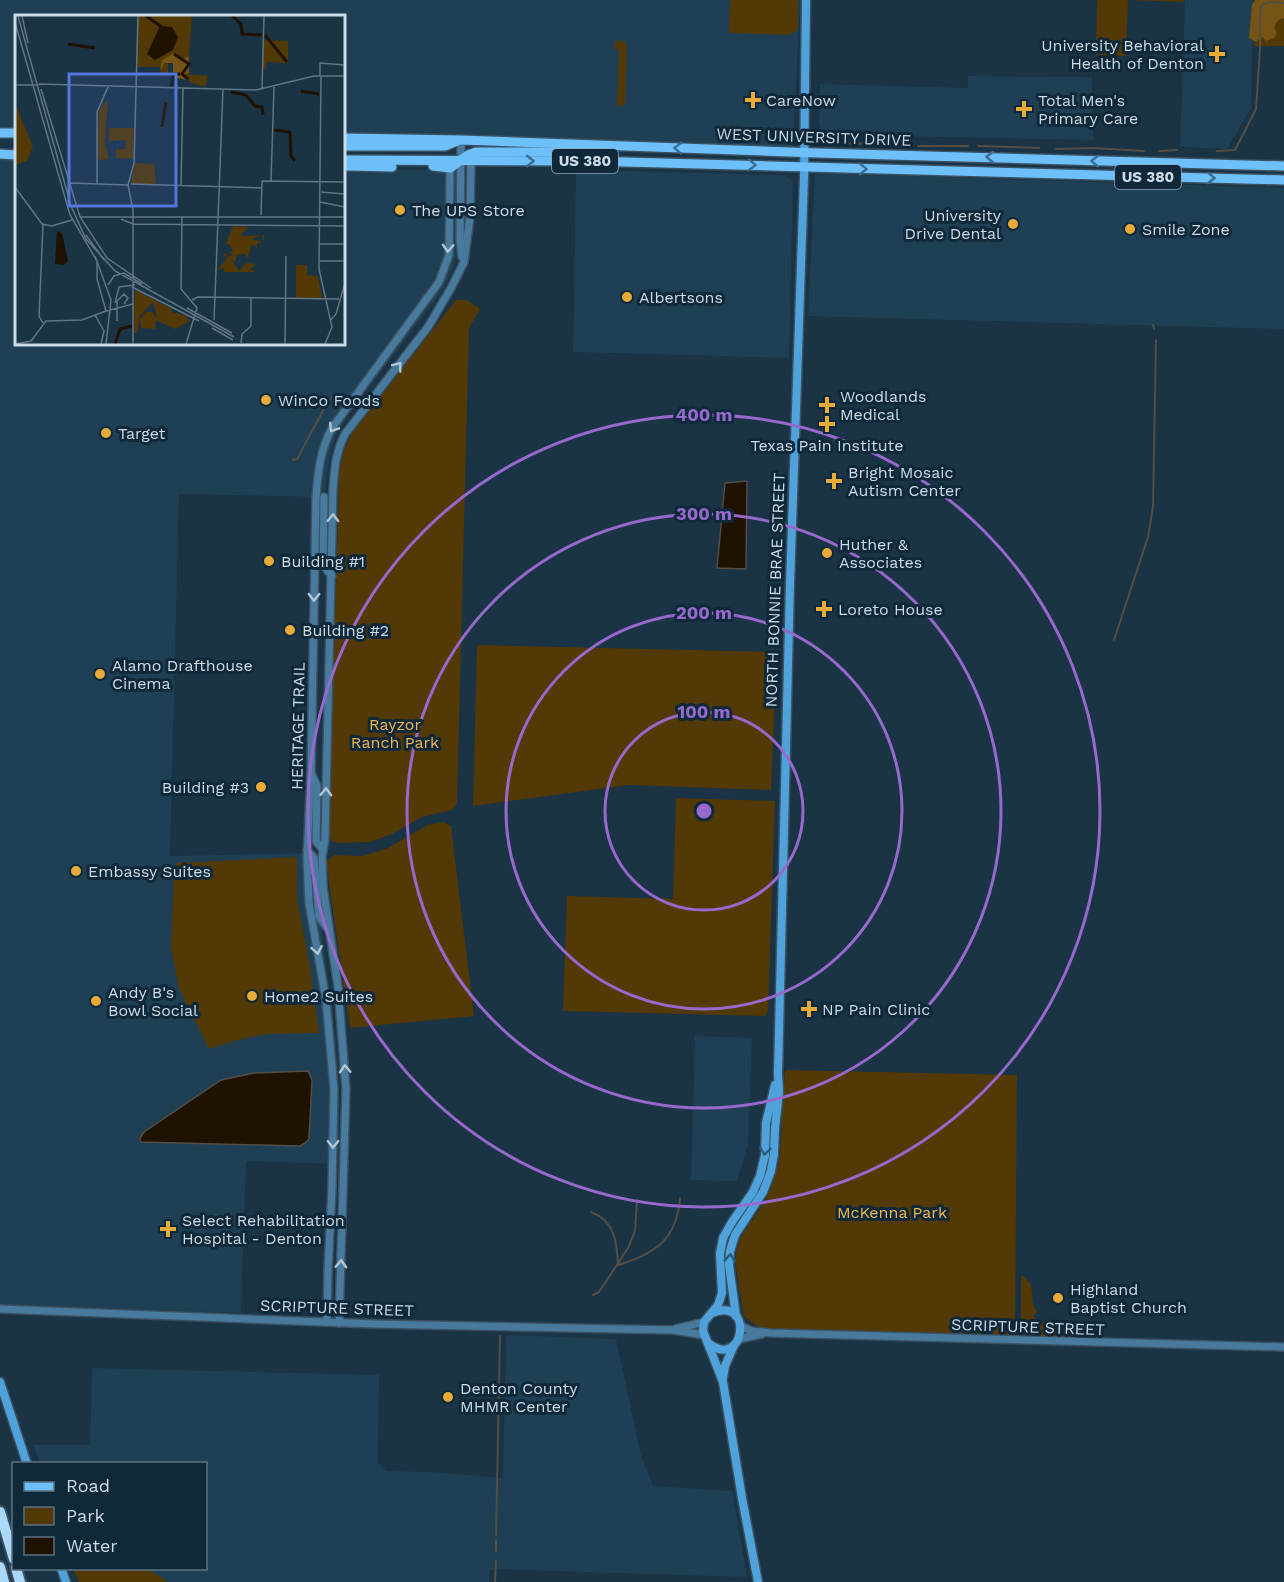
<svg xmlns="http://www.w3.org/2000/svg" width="1284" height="1582" font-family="'Work Sans',sans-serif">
<rect width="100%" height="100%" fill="#1a3345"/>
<g fill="#1f3f55">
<polygon points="0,0 800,0 793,146 630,146 344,138 344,16 16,16 16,133 0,133"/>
<polygon points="1185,0 1253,0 1251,108 1227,149 1180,147"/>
<polygon points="968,76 1092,77 1093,140 837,135 821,129 819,122 820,84 968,88"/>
<polygon points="0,158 16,158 16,344 344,344 344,169 457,170 457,252 452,271 442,291 349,414 337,433 330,455 324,497 179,494 170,856 314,853 325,957 336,1041 340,1164 246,1161 241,1313 0,1305"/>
<polygon points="576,170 785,175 793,182 789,358 573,352"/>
<polygon points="815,173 1284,188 1284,329 808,316"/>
<polygon points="695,1036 752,1038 748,1144 737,1181 691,1180"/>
<polygon points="506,1335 616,1339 641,1455 653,1486 732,1491 747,1577 490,1569 489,1582 86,1582 80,1569 206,1568 206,1464 40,1463 33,1445 90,1445 92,1368 379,1375 378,1462 386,1471 431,1472 503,1478"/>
</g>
<g fill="#533905">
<polygon points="730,0 798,0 798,30 788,35 729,33"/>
<polygon points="1097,0 1184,0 1184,2 1128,0 1126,56 1096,55"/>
<polygon points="1255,0 1284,0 1284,46 1254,46"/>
<polygon points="617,41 624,41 627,44 625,104 622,106 617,106 619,49 614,50 615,42"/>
<polygon points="456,300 467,300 480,309 469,328 457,803 452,810 422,817 392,834 370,842 336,843 332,841 329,835 339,477 343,452 352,433"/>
<polygon points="477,645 777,652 771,790 629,785 473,806"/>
<polygon points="676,798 775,801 768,1011 765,1016 563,1011 567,896 673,899"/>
<polygon points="444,822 451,826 474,1016 350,1028 326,862 334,855 362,856 388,848 428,825"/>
<polygon points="297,857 297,898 310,968 319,1033 265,1034 234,1041 209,1049 179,989 171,948 174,869 177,863"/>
<polygon points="785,1070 1017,1075 1015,1340 771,1333 752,1323 744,1316 736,1268 736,1254 740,1238 765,1201 773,1182 778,1167 780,1153"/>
<polygon points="1021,1276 1023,1276 1031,1284 1033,1304 1037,1312 1033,1316 1041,1324 1045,1321 1054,1326 1078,1327 1078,1337 1090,1338 1089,1342 1021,1340"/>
<polygon points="73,1569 147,1569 161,1577 167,1582 79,1582"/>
</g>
<path fill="#755415" d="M1255,0h29v18c-6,1 -8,4 -10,10l3,5 -3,5 -8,3 -3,-4 -4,2 -3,3 -7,-4 3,-33z"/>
<g fill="#201200" stroke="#544e45" stroke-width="1.5">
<polygon points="747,481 746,569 717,568 725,483"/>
<polygon points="308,1071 312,1080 309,1139 305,1143 300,1146 141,1142 140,1140 140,1138 144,1132 221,1080 254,1073"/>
</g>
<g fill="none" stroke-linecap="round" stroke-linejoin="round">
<g stroke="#544e45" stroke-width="2">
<polyline points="838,143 908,145"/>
<polyline points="918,146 968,146"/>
<polyline points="978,146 1039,148"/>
<polyline points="1056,149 1092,148 1144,151"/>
<polyline points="1159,151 1177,150"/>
<polyline points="1217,151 1235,150 1256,109 1260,48 1260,18 1261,6 1268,2 1284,3"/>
<polyline points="1153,325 1154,329"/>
<polyline points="293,460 297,459 325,407 334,394"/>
<polyline points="1114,640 1148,537 1153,507 1156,340"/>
<path d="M591,1212c24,9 26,30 27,53 37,-11 59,-26 62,-67"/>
<polyline points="593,1295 599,1292 628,1248 635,1231 637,1200"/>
<polyline points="496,1535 500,1336"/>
<polyline points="496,1552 496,1540"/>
<polyline points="495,1582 496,1561"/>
</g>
<defs>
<g id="tertiary">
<polyline points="461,140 460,239 462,257"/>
<polyline points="324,497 323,565 332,576"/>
<polyline points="312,775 317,786 316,841 323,850"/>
<polyline points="307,850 314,858 319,917 328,929"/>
<polyline points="0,1309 374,1324 673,1330 704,1335"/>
<path d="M327,1322l1,-52 4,-82 2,-99 -8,-89 -17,-97 -2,-45 4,-85 5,-276c2,-25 4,-47 16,-69l107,-146 10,-27 1,-87"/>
<path d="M339,1323l7,-234 -8,-102 -15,-100 -1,-30 3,-17 8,-351c2,-22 2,-35 12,-55l83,-107 23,-39 13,-26 6,-45 1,-56"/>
<polyline points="741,1326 751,1331 771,1333 1284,1347"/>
<polyline points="675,1329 704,1322"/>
<polyline points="739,1339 762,1334"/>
</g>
<g id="secondary">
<polyline points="736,1316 729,1265 730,1251 735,1235 763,1192 771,1171 774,1154 775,1128 779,1092 778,1073 790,584 804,178 806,0"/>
<path d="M708,1343c37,29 47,-48 4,-30"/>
<polyline points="723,1378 725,1366 734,1345"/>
<polyline points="0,1382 27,1464"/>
<polyline points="61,1568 66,1582"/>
<polyline points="758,1582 742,1498 723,1382 703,1331 704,1322 718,1305 722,1293 720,1254 723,1238 732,1222 753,1192 760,1176 765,1155 766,1123 775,1085"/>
</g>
<g id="primary">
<polyline points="0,133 16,133"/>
<polyline points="344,138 461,140 817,153 1284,166"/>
<polyline points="344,146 445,146 457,141"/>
<polyline points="0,154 16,155"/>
<polyline points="344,160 588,161 1284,180"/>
<polyline points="344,165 348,166 392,167"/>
<polyline points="433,166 450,168 468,155 476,152 567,152 591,149"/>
</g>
<g id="motorway">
<polyline points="0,1512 14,1559"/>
<polyline points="0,1567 4,1582"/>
<polyline points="16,1568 20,1582"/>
</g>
</defs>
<use href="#tertiary" stroke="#3a5162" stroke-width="10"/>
<use href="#secondary" stroke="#3a5162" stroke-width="11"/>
<use href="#primary" stroke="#3a5162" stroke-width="12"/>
<use href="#motorway" stroke="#3a5162" stroke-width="14"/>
<use href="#tertiary" stroke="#487a9d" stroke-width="7"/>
<use href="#secondary" stroke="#4fa3da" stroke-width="8"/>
<use href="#primary" stroke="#6ec0fa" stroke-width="9"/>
<use href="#motorway" stroke="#aad8fa" stroke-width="10"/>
</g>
<defs><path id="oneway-chevron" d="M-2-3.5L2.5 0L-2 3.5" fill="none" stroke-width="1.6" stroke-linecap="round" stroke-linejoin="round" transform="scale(1.5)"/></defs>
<g stroke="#3a6d91">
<use href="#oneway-chevron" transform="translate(678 148) rotate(-178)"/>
<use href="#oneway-chevron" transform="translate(990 157) rotate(-179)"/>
<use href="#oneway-chevron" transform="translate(530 161)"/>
<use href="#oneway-chevron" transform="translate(1095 161) rotate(-178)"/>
<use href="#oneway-chevron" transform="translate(752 165) rotate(2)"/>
<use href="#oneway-chevron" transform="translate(863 169) rotate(1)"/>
<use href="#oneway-chevron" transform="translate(1211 178) rotate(1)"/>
</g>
<g stroke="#b2c8d7">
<use href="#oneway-chevron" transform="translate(448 248) rotate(93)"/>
<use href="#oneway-chevron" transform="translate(398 366) rotate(-52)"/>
<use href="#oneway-chevron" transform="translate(333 428) rotate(123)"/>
<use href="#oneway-chevron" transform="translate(333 518) rotate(-89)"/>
<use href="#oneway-chevron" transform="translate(314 597) rotate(91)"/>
<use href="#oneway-chevron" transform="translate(326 792) rotate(-88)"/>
<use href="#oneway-chevron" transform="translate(317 950) rotate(80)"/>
<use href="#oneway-chevron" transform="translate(345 1069) rotate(-93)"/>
<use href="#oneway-chevron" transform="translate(333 1144) rotate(91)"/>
<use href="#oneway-chevron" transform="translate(341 1264) rotate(-88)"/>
</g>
<g stroke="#295a7b">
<use href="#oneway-chevron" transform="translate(765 1151) rotate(96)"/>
<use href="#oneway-chevron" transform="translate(730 1258) rotate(-86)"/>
</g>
<g fill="none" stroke="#9769cd" stroke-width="3">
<circle cx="704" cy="811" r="99"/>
<circle cx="704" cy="811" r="198"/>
<circle cx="704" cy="811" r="297"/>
<circle cx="704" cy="811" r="396"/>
</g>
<g fill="#e9ab38" stroke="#0f293b" stroke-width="2">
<path d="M1214 45h6v6h6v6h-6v6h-6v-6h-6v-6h6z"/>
<path d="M750 91h6v6h6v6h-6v6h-6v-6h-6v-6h6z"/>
<path d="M1021 100h6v6h6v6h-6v6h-6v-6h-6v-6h6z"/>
<circle cx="400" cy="210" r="6"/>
<circle cx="1013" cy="224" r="6"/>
<circle cx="1130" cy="229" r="6"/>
<circle cx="627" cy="297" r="6"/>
<circle cx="266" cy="400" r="6"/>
<path d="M824 396h6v6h6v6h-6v6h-6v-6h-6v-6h6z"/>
<path d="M824 415h6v6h6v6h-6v6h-6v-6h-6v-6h6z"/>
<circle cx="106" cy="433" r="6"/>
<path d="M831 472h6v6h6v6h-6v6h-6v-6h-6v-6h6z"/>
<circle cx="827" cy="553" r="6"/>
<circle cx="269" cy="561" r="6"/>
<path d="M821 600h6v6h6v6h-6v6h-6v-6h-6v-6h6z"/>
<circle cx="290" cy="630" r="6"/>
<circle cx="100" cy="674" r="6"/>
<circle cx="261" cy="787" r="6"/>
<circle cx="76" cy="871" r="6"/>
<circle cx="252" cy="996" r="6"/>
<circle cx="96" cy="1001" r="6"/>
<path d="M806 1000h6v6h6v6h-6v6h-6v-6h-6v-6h6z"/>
<path d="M165 1220h6v6h6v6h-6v6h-6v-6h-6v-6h6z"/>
<circle cx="1058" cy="1298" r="6"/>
<circle cx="448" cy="1397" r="6"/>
</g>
<g text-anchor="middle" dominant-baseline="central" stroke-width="6" stroke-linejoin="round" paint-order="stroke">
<g fill="#0f293b" stroke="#93a6b3" stroke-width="1.5">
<rect x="552" y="149" width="66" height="24" rx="4.5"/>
<rect x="1115" y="165" width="66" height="24" rx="4.5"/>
</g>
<g font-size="15" font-weight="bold" fill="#ccdbe6">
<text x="585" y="161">US 380</text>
<text x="1148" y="177">US 380</text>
</g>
<g font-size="16" fill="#ccdbe6" stroke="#0f293b" text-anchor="start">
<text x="1204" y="45" text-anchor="end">University Behavioral<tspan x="1204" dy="18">Health of Denton</tspan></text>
<text x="766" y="100">CareNow</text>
<text x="1038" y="100">Total Men's<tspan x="1038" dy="18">Primary Care</tspan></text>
<text x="412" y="210">The UPS Store</text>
<text x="1001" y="215" text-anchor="end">University<tspan x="1001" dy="18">Drive Dental</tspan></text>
<text x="1142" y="229">Smile Zone</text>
<text x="639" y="297">Albertsons</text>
<text x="840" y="396">Woodlands<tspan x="840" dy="18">Medical</tspan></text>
<text x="278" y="400">WinCo Foods</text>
<text x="118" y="433">Target</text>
<text x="827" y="445" text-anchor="middle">Texas Pain Institute</text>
<text x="848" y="472">Bright Mosaic<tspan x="848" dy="18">Autism Center</tspan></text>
<text x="839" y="544">Huther &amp;<tspan x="839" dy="18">Associates</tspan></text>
<text x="281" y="561">Building #1</text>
<text x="838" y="609">Loreto House</text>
<text x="302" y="630">Building #2</text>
<text x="112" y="665">Alamo Drafthouse<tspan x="112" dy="18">Cinema</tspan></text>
<text x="249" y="787" text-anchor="end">Building #3</text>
<text x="88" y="871">Embassy Suites</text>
<text x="108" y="992">Andy B's<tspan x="108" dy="18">Bowl Social</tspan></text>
<text x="264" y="996">Home2 Suites</text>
<text x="822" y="1009">NP Pain Clinic</text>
<text x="182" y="1220">Select Rehabilitation<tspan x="182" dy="18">Hospital - Denton</tspan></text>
<text x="1070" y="1289">Highland<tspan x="1070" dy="18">Baptist Church</tspan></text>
<text x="460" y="1388">Denton County<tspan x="460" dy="18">MHMR Center</tspan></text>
</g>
<g font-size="16" fill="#ccdbe6" stroke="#0f293b">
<text transform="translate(814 137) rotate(2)">WEST UNIVERSITY DRIVE</text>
<text transform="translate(775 590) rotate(-88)">NORTH BONNIE BRAE STREET</text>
<text transform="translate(298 726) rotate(-89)">HERITAGE TRAIL</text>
<text transform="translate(337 1308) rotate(2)">SCRIPTURE STREET</text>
<text transform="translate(1028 1327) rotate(2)">SCRIPTURE STREET</text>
</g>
<g font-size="16" fill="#f3b64b" stroke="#0f293b">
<text x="395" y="724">Rayzor<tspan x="395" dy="18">Ranch Park</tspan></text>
<text x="892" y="1212">McKenna Park</text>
</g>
</g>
<g transform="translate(15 15)">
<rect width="330" height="330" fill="#1a3345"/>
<path d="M123,1h54l-4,58 20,2 -3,11 -16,-5v-4h-15v-15h-6v11h-5v5l-3,-12h-23zM249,25l24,1v22l-21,-1 -1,7h-3zM93,84l-3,43 4,17 -11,1 -1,-15 5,-1h-5l2,-34zM0,88l18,44 -6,14 -12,4zM94,113h25l-1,31 -17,-1v-9h9l1,-9h6l-23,1zM120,148l19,1 2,20h-25zM218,211l16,1 -8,7 2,2 21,-1v8l-2,-8 -10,4 10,3 -5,2v5l-2,-4 -5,1 1,6h6h-8l-1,7 -3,-5 -8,1 -2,7 -4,-3 8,12 7,-8 10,1 -6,5 6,3h-32l-1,-4 -6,2 10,-12 -5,-4h6l-2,3 7,-2 -5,-3 5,-1 -3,-6 -4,-1zM281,250h11v10l11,1 4,22h-26zM120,275l37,19 -1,3 14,3 5,6 -15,8 -19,-9 -1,9 -14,-1 -1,-9 6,-7h7l4,7 -4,-17 -13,14 -3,17h-4z" fill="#533905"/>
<path d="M159,38l6,6 9,-2v16l-6,2 5,5 -15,-3v-14h-9l-4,8 2,-11z" fill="#755415"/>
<path d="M145,11l12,1 6,10 -5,13 -18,10 -8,-6zM42,216l5,2 6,28 -4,4 -9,-1z" fill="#201200"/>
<path fill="none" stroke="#201200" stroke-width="3" d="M131,1l16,11M217,1l9,8 1,10 20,1M250,20l22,27M53,29l27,4M159,39l15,10 -7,10 6,5M156,71l3,-12h6M286,76l18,3M216,77l15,3 9,11 7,1 1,8M147,112l4,-25M259,115l16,2 1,24 4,5M100,329l5,-15 12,-3"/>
<path fill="none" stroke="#617685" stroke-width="1.5" d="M3,1l53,190 15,33 29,32 119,66M7,1l6,27M0,7l55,193 27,46v18l9,32 27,-7v-94l-5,-25 6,-22M305,61v-13l25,2M306,61l-2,193 13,58 -7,17M24,69l217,6 58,-14h31M0,70h24M26,74l39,128 27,41 44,30M247,74l2,-73M119,149l4,-148M256,166l3,-94M54,168l59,2M82,169v-72l11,-25M116,169l130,4M166,171l2,-98M0,172l27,37 10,2 20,-6M306,177l24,2M305,187l25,5M246,200l1,-34 83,1M65,202h265M167,202l-1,72 16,19 -11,36M106,204l12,5 212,2M71,220l18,25M305,229h25M80,241l16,44 -5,44M305,246h25M93,270l6,-9 10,-3 18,11M117,272l67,34M200,282l8,-208M177,285l6,-3 141,2M100,288l4,-16 16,-2M118,289v40M172,293l45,25M80,300l9,16 -3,13M199,305l1,-24M102,306v-20l7,-7 4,4 -4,6M315,306l6,-7 9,-31M28,308l-4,-7 4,-91M197,313l21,12M226,328l1,-9 9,-8v-28M0,329l16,-3 15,-20 36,-1 24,-9M270,329l1,-88"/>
<path fill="#5278dc" fill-opacity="0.15" stroke="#5278dc" stroke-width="3" d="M54,59h107v132h-107z"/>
<rect width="330" height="330" fill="none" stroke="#ccdbe6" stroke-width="3"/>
</g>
<circle cx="704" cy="811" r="9" fill="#9769cd" stroke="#0f293b" stroke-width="3"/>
<g font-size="18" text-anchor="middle" font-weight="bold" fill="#9769cd" stroke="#0f293b" stroke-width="6" stroke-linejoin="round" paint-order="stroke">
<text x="704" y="421">400 m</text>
<text x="704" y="520">300 m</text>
<text x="704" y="619">200 m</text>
<text x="704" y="718">100 m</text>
</g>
<rect x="12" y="1462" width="195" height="108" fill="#0f293b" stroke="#5b707f" stroke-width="1.5"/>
<rect x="24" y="1482" width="30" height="9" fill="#6ec0fa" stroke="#5b707f" stroke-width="1.5"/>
<text x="66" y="1492" font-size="18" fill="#ccdbe6">Road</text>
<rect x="24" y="1507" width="30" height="18" fill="#533905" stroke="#5b707f" stroke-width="1.5"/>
<text x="66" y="1522" font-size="18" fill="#ccdbe6">Park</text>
<rect x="24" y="1537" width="30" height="18" fill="#201200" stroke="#5b707f" stroke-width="1.5"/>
<text x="66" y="1552" font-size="18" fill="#ccdbe6">Water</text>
</svg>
